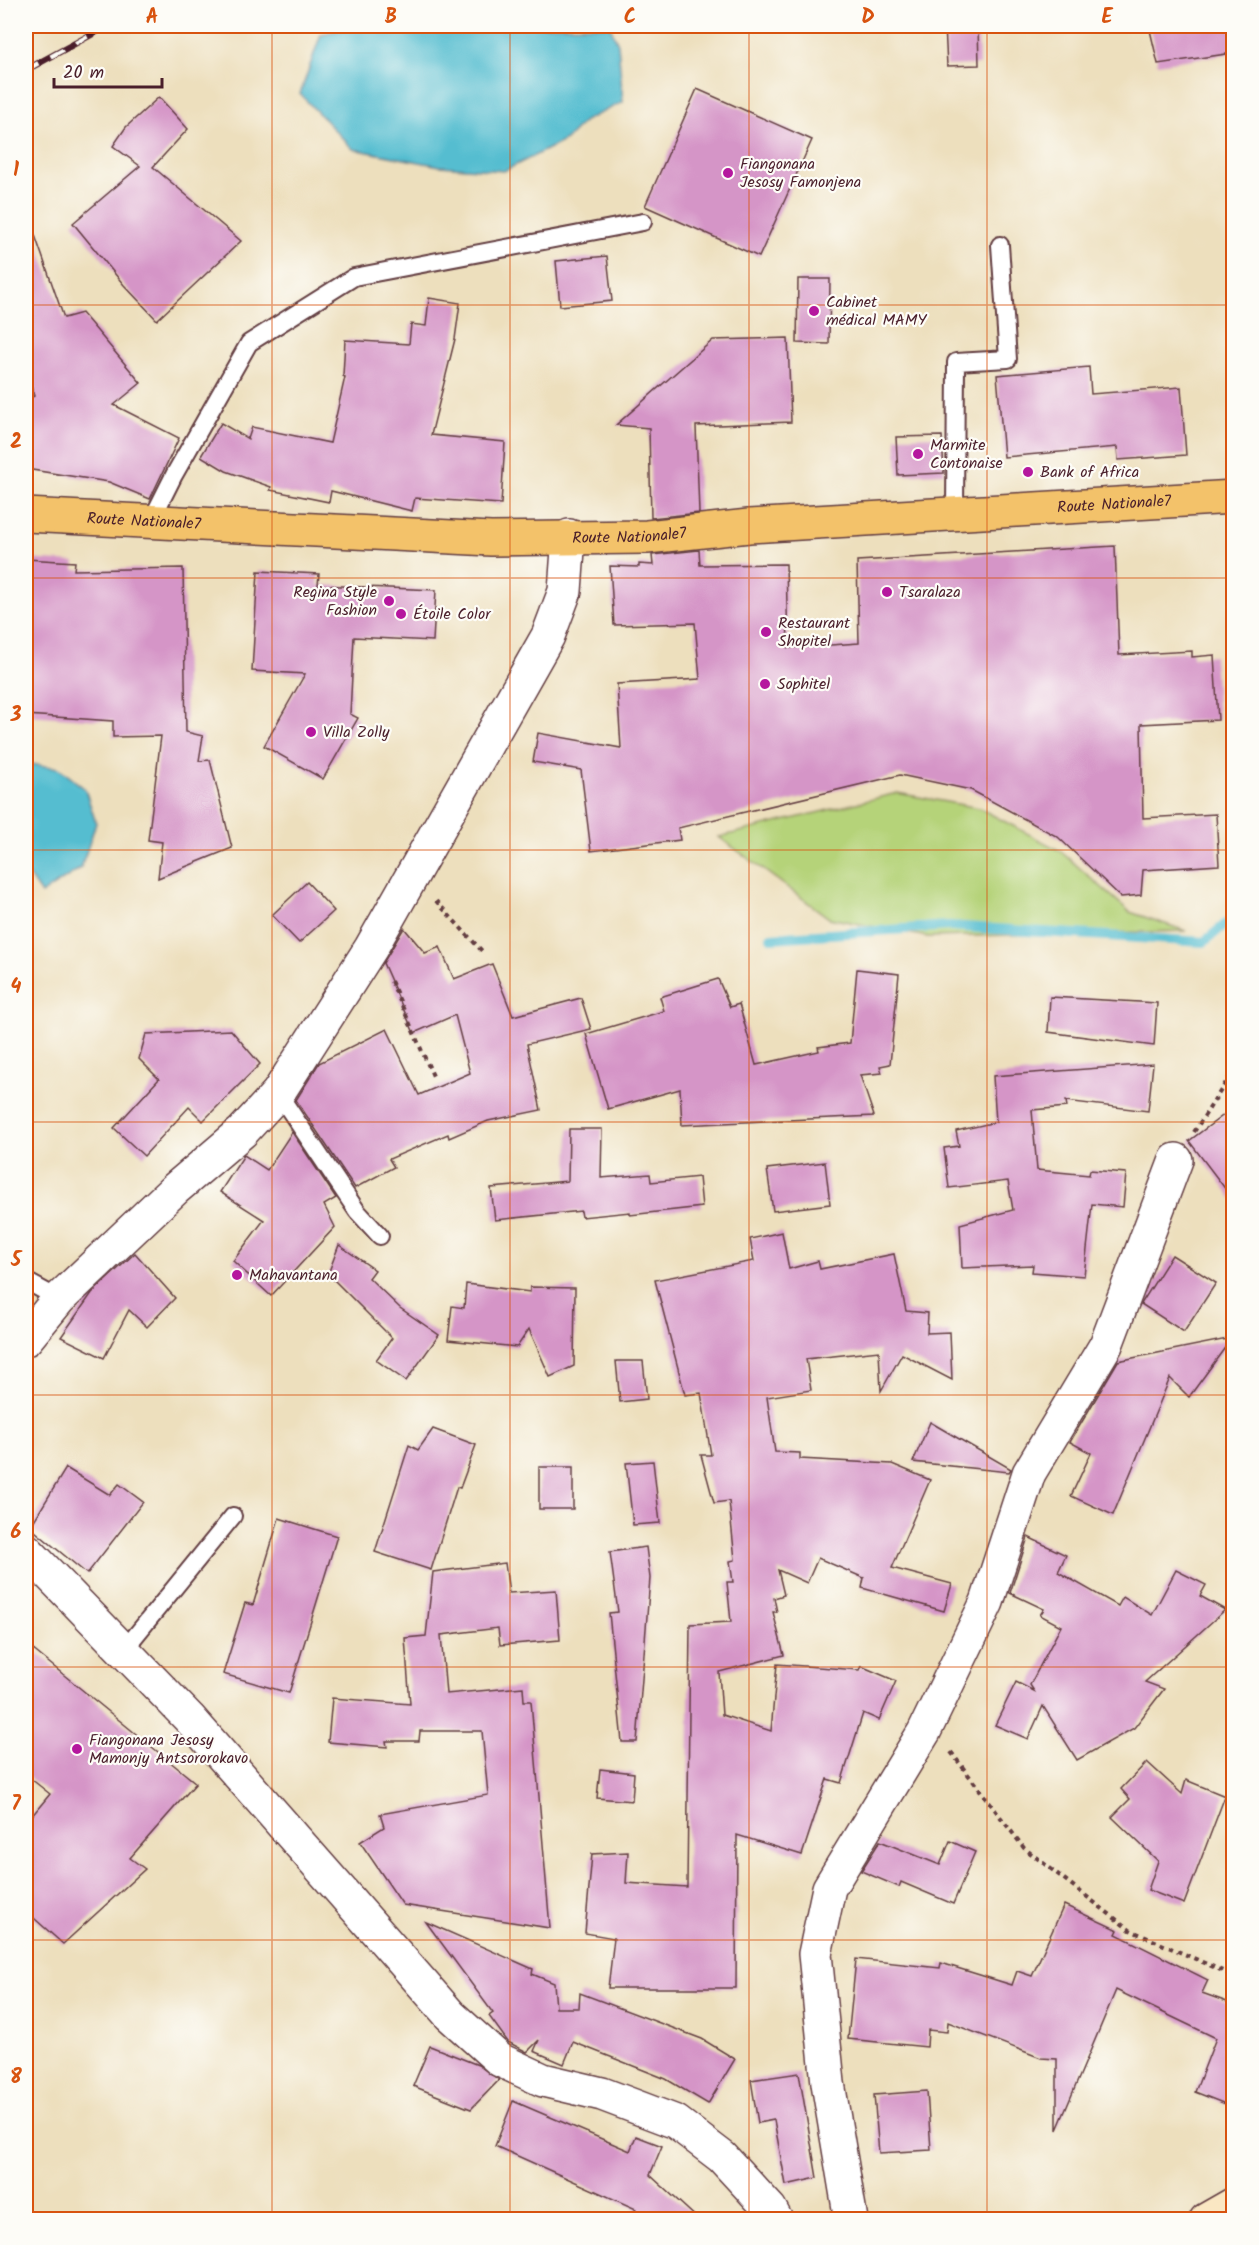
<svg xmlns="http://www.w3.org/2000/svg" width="1259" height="2245" font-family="Kalam,sans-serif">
<rect width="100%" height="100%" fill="#fdfcf7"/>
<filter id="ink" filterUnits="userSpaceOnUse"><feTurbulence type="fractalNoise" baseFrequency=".0167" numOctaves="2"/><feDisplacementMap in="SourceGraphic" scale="12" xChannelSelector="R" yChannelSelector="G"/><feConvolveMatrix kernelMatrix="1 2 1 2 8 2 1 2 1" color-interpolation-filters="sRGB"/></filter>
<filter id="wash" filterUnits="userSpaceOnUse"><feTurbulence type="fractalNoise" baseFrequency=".008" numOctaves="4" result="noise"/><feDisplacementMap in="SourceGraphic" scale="24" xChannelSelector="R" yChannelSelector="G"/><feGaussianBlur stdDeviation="1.35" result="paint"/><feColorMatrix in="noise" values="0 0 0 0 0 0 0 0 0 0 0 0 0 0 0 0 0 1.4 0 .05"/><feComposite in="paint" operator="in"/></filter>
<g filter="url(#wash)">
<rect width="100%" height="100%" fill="#eddfbd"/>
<polygon fill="#b5d379" stroke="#807952" stroke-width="1.5" points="897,793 979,808 1059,850 1130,912 1186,931 928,937 829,918 719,837"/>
<g fill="#54bdd0" stroke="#4f6e7e" stroke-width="1.5">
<polygon points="358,26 610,26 618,44 623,102 584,121 566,140 504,171 440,166 353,149 300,94 321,34"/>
<polygon points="31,764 59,768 85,789 96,823 81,868 41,894 26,872 26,783"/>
</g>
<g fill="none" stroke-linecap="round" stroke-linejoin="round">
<polyline stroke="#54bdd0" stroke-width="10" points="771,938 949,926 1204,942 1234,917"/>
</g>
<g id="blocks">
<g fill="#d595c7">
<polygon points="945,26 978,26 979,65 947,66"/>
<polygon points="1149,26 1233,26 1233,53 1158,64"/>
<polygon points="697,89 812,140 759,257 645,206"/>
<polygon points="159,97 188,129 153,167 241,241 157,320 124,285 73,223 140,166 113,146 126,127"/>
<polygon points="30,221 64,318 82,313 141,383 114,405 179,438 150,499 109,482 26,469 26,400 34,396 26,369 26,222"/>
<polygon points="607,256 612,301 560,306 556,261"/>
<polygon points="798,279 830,279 829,344 797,343"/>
<polygon points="429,298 460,303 455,339 431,435 505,442 501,504 415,498 412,511 331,491 329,502 270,490 271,487 226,471 201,456 221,423 248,439 252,427 330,443 345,377 343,376 345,340 409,344 411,324 426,326"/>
<polygon points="788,338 791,422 696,426 699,513 651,518 649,428 616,425 713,340"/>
<polygon points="1089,367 1091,394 1181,387 1186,455 1118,460 1117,447 1004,457 997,375"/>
<polygon points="942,436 944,473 898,475 896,437"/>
<polygon points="1115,546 1119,655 1192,651 1192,657 1214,655 1218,720 1141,724 1143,818 1216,814 1219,865 1143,870 1141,895 1121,897 1058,837 971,790 900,775 678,828 680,840 591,851 581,770 533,762 538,733 621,748 617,684 700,679 695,623 614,625 610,566 639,567 639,564 653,565 652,555 699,550 700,565 786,564 788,648 859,643 857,561"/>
<polygon points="26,559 75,562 74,570 183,568 186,732 203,736 199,761 210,760 232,848 158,878 162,842 148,840 161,736 113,737 113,721 26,715"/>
<polygon points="258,571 319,574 318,585 436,590 433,641 354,637 350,714 358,718 323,779 264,746 305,674 252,671"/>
<polygon points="307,882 334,911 299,943 272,915"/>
<polygon points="404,928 425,953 440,947 454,979 492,964 513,1016 581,998 591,1029 527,1044 541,1110 488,1121 449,1138 448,1134 389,1159 394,1167 355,1188 296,1100 319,1063 387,1029 419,1095 470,1073 455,1015 414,1033 383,963"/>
<polygon points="857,969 899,974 890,1064 880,1066 882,1073 860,1075 874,1116 682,1125 680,1089 608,1109 586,1034 664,1011 660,997 718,979 730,1007 739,1004 756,1065 819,1051 818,1047 850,1043"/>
<polygon points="1050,997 1157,1003 1154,1046 1048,1032"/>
<polygon points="231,1030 260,1064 203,1121 189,1107 144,1156 114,1128 159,1079 139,1059 146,1034"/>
<polygon points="1153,1064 1148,1111 1066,1101 1067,1107 1032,1110 1037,1170 1089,1175 1090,1170 1126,1173 1123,1207 1092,1204 1084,1276 1032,1272 1033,1265 962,1268 960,1224 1013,1210 1008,1181 949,1188 944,1148 959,1146 956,1131 996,1122 993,1076"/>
<polygon points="1233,1108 1233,1199 1189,1141"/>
<polygon points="569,1129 602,1129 601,1178 650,1174 651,1182 699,1177 702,1207 630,1215 630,1212 582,1217 581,1211 495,1220 491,1188 568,1181"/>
<polygon points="292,1132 336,1198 324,1205 335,1227 271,1296 233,1261 264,1220 220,1192 244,1155 267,1170"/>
<polygon points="825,1162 830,1204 773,1211 767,1169"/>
<polygon points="782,1232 789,1269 818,1261 820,1269 894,1254 906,1311 928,1313 927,1333 950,1332 952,1380 902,1354 881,1391 879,1351 806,1359 811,1390 767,1397 775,1452 800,1453 800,1459 892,1464 930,1480 892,1568 952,1584 944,1611 862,1588 864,1578 818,1558 807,1583 778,1570 784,1595 774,1598 777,1612 773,1612 784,1655 719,1672 722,1715 771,1731 777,1664 859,1670 861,1666 896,1681 879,1720 863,1713 841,1783 827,1779 802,1855 737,1835 736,1988 608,1988 614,1938 585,1933 592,1854 628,1852 626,1883 687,1887 690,1624 731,1622 727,1582 733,1582 730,1561 735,1560 729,1501 714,1503 701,1455 711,1455 701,1393 685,1395 655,1280 754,1261 750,1239"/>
<polygon points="339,1245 375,1270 369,1278 400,1308 439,1335 406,1381 376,1360 392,1338 328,1274"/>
<polygon points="135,1253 175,1298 147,1327 129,1310 104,1358 61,1337 92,1293"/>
<polygon points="1172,1255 1216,1283 1184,1332 1141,1304"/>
<polygon points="466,1284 530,1292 530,1287 575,1288 574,1366 550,1377 529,1329 517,1347 448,1340 452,1306 464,1308"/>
<polygon points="1232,1338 1189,1397 1170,1378 1113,1515 1071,1496 1091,1453 1070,1442 1118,1361"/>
<polygon points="616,1361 643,1361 647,1399 620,1402"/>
<polygon points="930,1422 1011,1469 1009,1472 913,1462"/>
<polygon points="433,1429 476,1445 460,1488 457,1487 431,1570 375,1552 409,1445 418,1450"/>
<polygon points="653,1461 660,1523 633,1525 626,1463"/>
<rect x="539" y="1467" width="34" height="42"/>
<polygon points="66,1468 110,1495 119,1484 143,1502 87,1574 30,1527"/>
<polygon points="279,1518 337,1536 289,1693 223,1674 245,1603 253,1605"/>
<polygon points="1028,1537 1066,1555 1058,1572 1118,1606 1123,1597 1152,1615 1176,1570 1206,1585 1200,1596 1225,1610 1145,1682 1164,1689 1134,1728 1077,1760 1043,1706 1028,1739 995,1725 1016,1682 1034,1691 1030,1685 1061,1626 1040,1615 1044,1609 1010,1593"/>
<polygon points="646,1547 650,1578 637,1742 622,1742 609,1613 618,1612 610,1552"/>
<polygon points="505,1563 509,1593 556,1590 560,1640 500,1645 498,1628 441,1635 446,1694 523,1687 524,1701 531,1701 550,1928 403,1905 360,1842 384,1827 380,1814 488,1795 482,1731 420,1731 419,1741 386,1741 387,1747 328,1742 332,1698 410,1704 405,1638 426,1636 433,1572"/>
<polygon points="26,1644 196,1783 130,1858 145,1869 63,1944 26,1911 26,1823 50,1794 26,1775"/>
<polygon points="1147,1762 1182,1794 1186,1780 1225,1796 1184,1904 1148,1890 1158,1861 1112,1817 1130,1799 1121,1789"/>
<polygon points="600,1769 634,1773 632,1801 597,1798"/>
<polygon points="880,1841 940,1865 950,1841 975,1852 953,1904 901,1882 899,1887 861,1871"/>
<polygon points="1064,1905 1118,1930 1116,1934 1208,1980 1202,1993 1230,2003 1233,1999 1233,2107 1195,2092 1216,2038 1116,1990 1057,2130 1057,2059 1041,2058 948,2022 947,2032 928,2030 927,2047 848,2039 856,1959 940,1968 941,1963 1012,1985 1017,1971 1032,1976"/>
<polygon points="426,1922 533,1969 532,1974 554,1983 556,2008 579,2008 580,1993 702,2039 735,2059 708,2104 666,2079 573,2042 564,2064 534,2051 539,2040 527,2052 508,2042 489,2016 493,2013"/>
<polygon points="430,2046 478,2065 499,2080 471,2109 413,2086"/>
<polygon points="799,2073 817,2178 786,2185 774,2120 758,2123 751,2080"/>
<polygon points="927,2091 931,2150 879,2153 874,2095"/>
<polygon points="513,2101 630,2151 636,2136 662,2146 650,2175 699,2220 627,2220 636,2209 495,2146"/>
</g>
</g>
</g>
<g filter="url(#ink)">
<use href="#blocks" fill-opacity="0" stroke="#623c41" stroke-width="1.5"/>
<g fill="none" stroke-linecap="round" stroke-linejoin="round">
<defs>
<g id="lane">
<polyline points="955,513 956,362 1008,359 1000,245"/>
<polyline points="151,521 174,475 249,343 354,277 643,222"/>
<polyline points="278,1093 357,1211 380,1236"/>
<polyline points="26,1281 59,1299"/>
<polyline points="123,1651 233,1516"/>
</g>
<g id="street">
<polyline points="26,1339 59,1299 175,1189 242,1132 278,1093 371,948 548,636 565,591 569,536"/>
<polyline points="26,1550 189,1718 450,2015 500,2060 543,2080 602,2094 676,2122 722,2157 770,2209 776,2220"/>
<polyline points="851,2220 828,2083 815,1954 829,1888 924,1732 987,1602 1029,1473 1106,1345 1176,1160"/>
</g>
<polyline id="secondary" points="1206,2220 1234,2204"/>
<g id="primary">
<path id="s1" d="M26,515l465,24 156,-2 102,-11 485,-29"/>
</g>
</defs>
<use href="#lane" stroke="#623c41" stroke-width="20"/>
<use href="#street" stroke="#623c41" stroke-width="36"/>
<use href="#secondary" stroke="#623c41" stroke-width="36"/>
<use href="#primary" stroke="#623c41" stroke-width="36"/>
<g stroke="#623c41" stroke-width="4" stroke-dasharray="4.5 4.5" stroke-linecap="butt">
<polyline points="436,901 482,951"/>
<polyline points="391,981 433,1076"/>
<polyline points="1194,1132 1234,1070"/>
<polyline points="951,1752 1024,1848 1130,1930 1234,1976"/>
</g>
<use href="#lane" stroke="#fff" stroke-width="16"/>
<use href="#street" stroke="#fff" stroke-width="33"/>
<use href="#secondary" stroke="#fae7c3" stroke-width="33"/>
<use href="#primary" stroke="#f3c26a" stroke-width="33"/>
<defs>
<polyline id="rail" points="26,70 107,26"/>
</defs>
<use href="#rail" stroke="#4a1f2b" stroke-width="7"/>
<use href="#rail" stroke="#fdfcf7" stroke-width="4.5" stroke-dasharray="14" stroke-linecap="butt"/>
</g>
</g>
<path fill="none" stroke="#d8530f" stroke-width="1.5" stroke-opacity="0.55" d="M272,26v2194M510,26v2194M749,26v2194M987,26v2194M26,305h1208M26,578h1208M26,850h1208M26,1122h1208M26,1395h1208M26,1667h1208M26,1940h1208"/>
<g fill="#b5179e" stroke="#fdfcf7" stroke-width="2">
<circle cx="728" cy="173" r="6"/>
<circle cx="814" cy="311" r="6"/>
<circle cx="918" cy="454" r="6"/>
<circle cx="1028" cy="472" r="6"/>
<circle cx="887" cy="592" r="6"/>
<circle cx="389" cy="601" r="6"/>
<circle cx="401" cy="614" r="6"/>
<circle cx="766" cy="632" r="6"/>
<circle cx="765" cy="684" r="6"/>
<circle cx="311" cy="732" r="6"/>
<circle cx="237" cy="1275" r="6"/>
<circle cx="77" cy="1749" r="6"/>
</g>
<g text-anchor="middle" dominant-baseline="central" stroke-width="4.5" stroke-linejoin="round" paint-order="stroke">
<g font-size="16" fill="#4a1f2b" stroke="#fdfcf7" text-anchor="start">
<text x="740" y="164">Fiangonana<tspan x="740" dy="18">Jesosy Famonjena</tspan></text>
<text x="826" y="302">Cabinet<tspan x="826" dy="18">médical MAMY</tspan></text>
<text x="930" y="445">Marmite<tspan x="930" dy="18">Contonaise</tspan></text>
<text x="1040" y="472">Bank of Africa</text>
<text x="377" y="592" text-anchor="end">Regina Style<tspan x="377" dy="18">Fashion</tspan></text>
<text x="899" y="592">Tsaralaza</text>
<text x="413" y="614">Étoile Color</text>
<text x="778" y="623">Restaurant<tspan x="778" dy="18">Shopitel</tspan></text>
<text x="777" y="684">Sophitel</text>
<text x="323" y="732">Villa Zolly</text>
<text x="249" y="1275">Mahavantana</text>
<text x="89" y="1740">Fiangonana Jesosy<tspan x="89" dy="18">Mamonjy Antsororokavo</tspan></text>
</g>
<g font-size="16" fill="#4a1f2b" stroke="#fdfcf7">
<text stroke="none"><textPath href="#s1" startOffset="1090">Route Nationale7</textPath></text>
<text stroke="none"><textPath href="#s1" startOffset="118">Route Nationale7</textPath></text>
<text stroke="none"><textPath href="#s1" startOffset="604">Route Nationale7</textPath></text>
</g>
</g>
<rect width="1259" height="2245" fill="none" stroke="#fdfcf7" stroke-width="66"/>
<path d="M54 78v9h108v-9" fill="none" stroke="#4a1f2b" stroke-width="3"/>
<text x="63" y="78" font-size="18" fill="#4a1f2b" stroke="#fdfcf7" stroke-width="4.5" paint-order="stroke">20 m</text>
<rect x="33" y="33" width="1193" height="2179" fill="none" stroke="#d8530f" stroke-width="2"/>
<g font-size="20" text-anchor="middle" font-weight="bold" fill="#d8530f">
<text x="152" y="23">A</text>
<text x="391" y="23">B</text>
<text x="630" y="23">C</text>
<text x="868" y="23">D</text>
<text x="1107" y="23">E</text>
<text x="16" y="176">1</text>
<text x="16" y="448">2</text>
<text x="16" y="721">3</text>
<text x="16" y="993">4</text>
<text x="16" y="1266">5</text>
<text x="16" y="1538">6</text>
<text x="16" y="1810">7</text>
<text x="16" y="2083">8</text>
</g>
</svg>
